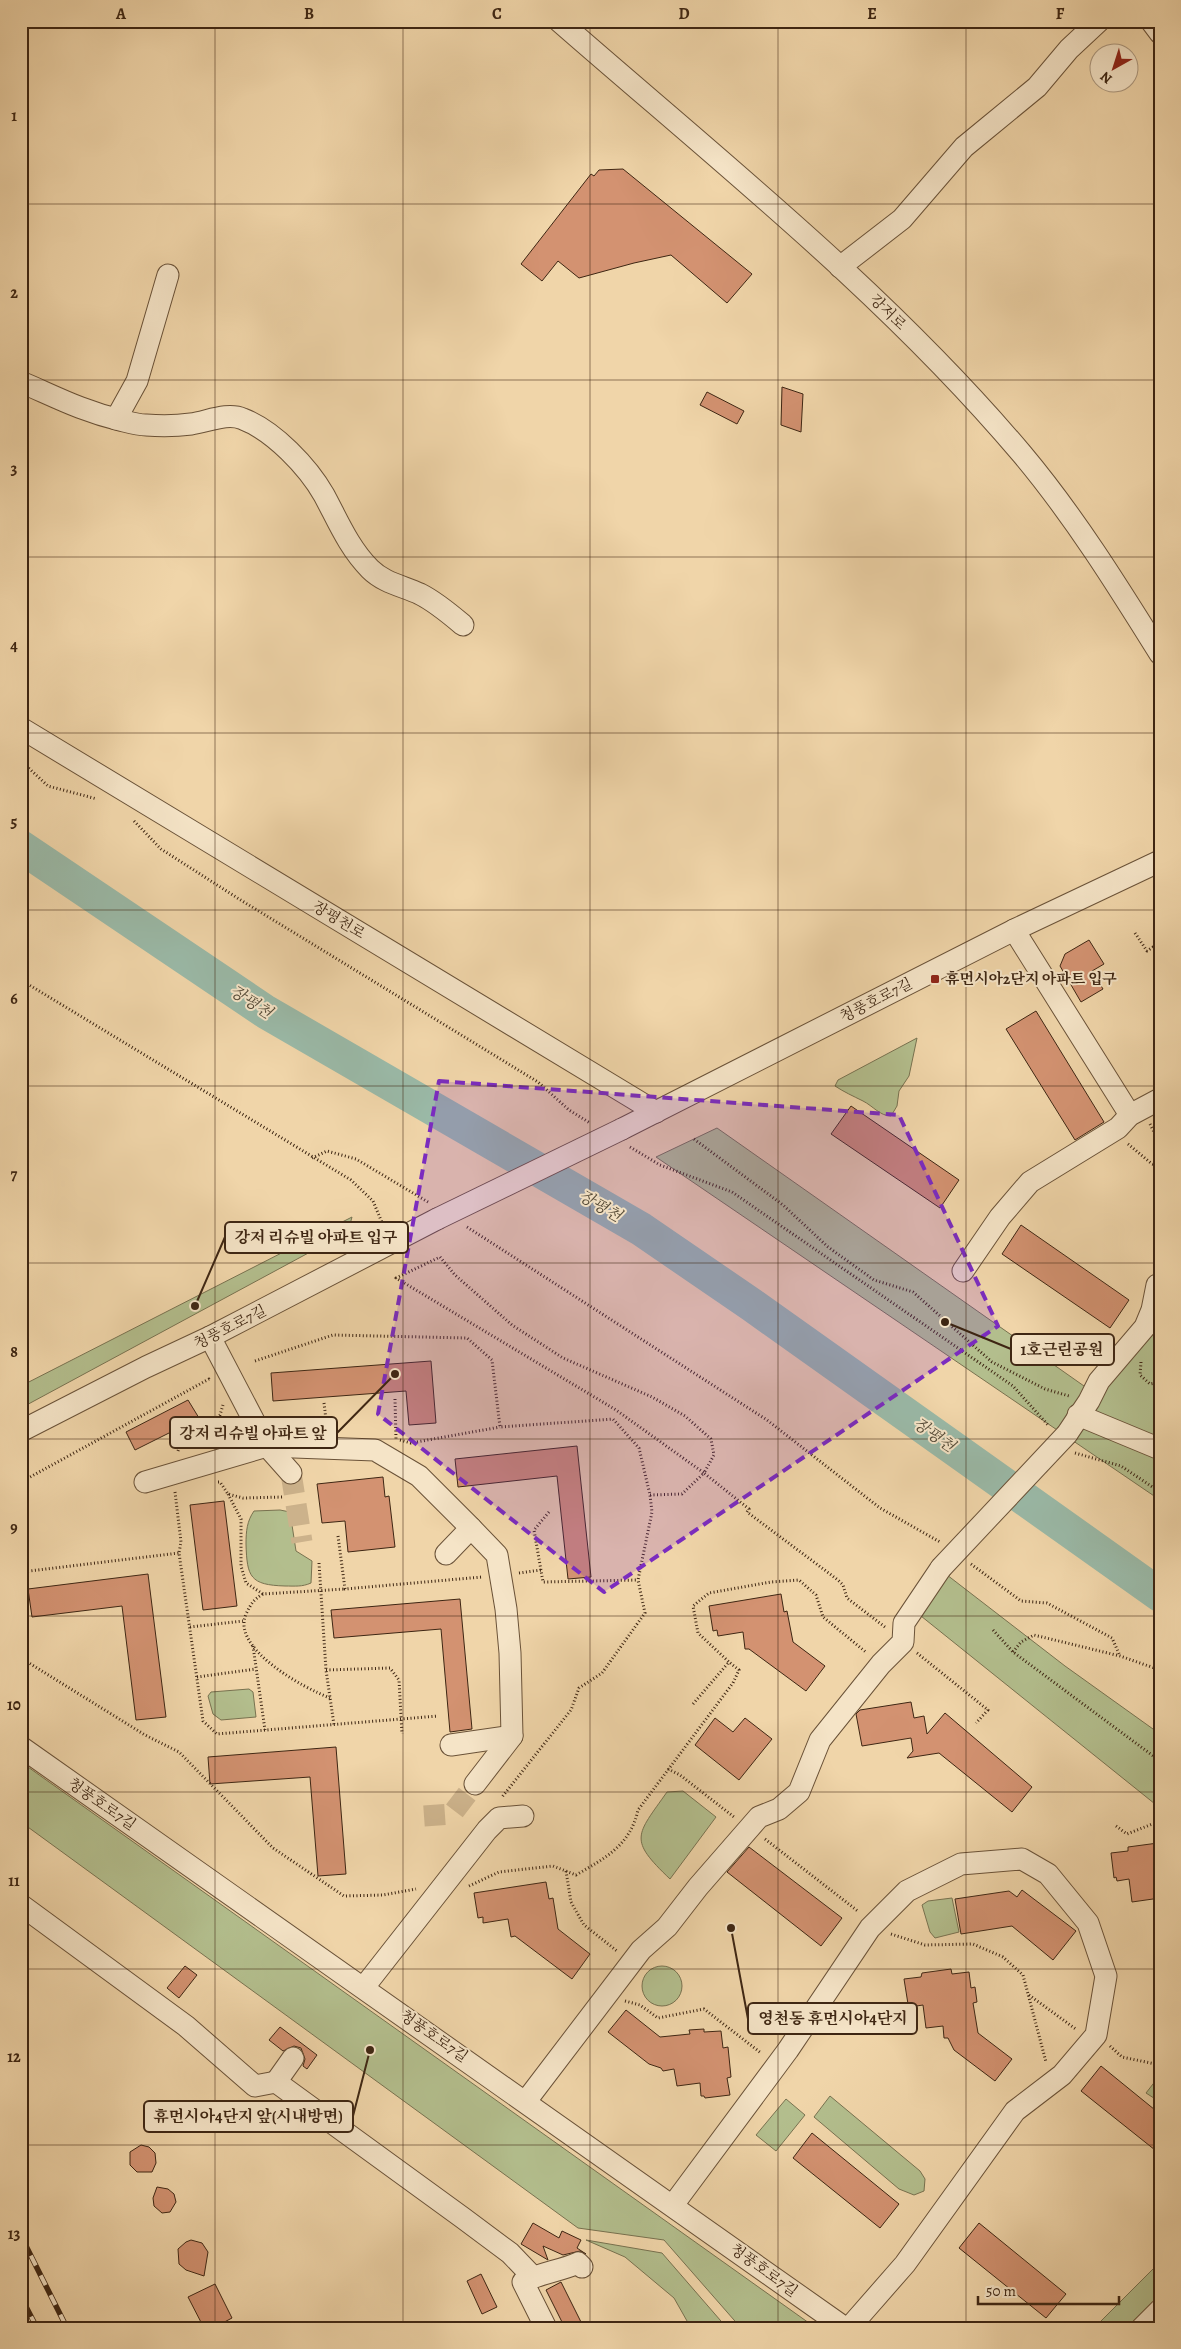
<svg xmlns="http://www.w3.org/2000/svg" width="1181" height="2349" font-family="Alegreya,'Noto Serif KR',serif">
<rect width="100%" height="100%" fill="#f0d5a9"/>
<filter id="stains"><feTurbulence type="fractalNoise" baseFrequency=".004" numOctaves="4"/><feColorMatrix values="0 0 0 0 .2 0 0 0 0 .09 0 0 0 0 .02 0 0 0 .5 -.17"/></filter>
<radialGradient id="worn" r=".72"><stop offset=".6" stop-color="#630" stop-opacity="0"/><stop offset="1" stop-color="#630" stop-opacity=".3"/></radialGradient>
<g fill="#b3be8d" stroke="#787250">
<path d="M917,1038l-8,38 -10,15 -2,15 -6,10c-11,0 -18,-10 -28,-15 -10,-5 -19,-9 -28,-15l3,-6z"/>
<polygon points="717,1128 1084,1386 1160,1295 1160,1500 656,1157"/>
<polygon points="352,1217 349,1228 338,1237 21,1408 21,1386"/>
<path d="M280,1510l10,2 6,39 16,10 -1,22c-9,4 -16,3 -26,3 -35,-1 -38,-9 -39,-42 0,-13 1,-23 8,-33z"/>
<polygon points="938,1568 1065,1666 1160,1734 1160,1808 911,1608"/>
<polygon points="249,1689 253,1692 256,1717 221,1720 213,1714 208,1696 211,1692"/>
<polygon points="21,1762 816,2328 741,2328 664,2240 578,2228 21,1822"/>
<path d="M683,1791l33,26 -46,62c-42,-40 -34,-43 -3,-87z"/>
<polygon points="952,1898 959,1932 935,1938 930,1932 922,1905 928,1901"/>
<circle cx="662" cy="1986" r="20"/>
<polygon points="1160,2075 1160,2102 1146,2093"/>
<polygon points="830,2096 920,2171 925,2179 924,2191 914,2195 899,2189 814,2117"/>
<polygon points="786,2099 805,2115 776,2151 756,2135"/>
<polygon points="586,2240 662,2253 727,2328 691,2328 674,2298 625,2257"/>
<polygon points="1160,2262 1160,2308 1139,2328 1094,2328"/>
</g>
<g fill="none" stroke-linecap="round" stroke-linejoin="round">
<polyline stroke="#9ab9a7" stroke-width="34" points="21,847 266,1012 641,1229 752,1305 1160,1595"/>
</g>
<g fill="#d39271" stroke="#3e2613">
<polygon points="623,169 752,274 727,303 671,255 634,263 579,278 558,261 542,281 521,264 591,174 594,176 599,170"/>
<polygon points="782,387 803,394 801,432 781,425"/>
<polygon points="707,392 744,411 737,424 700,405"/>
<polygon points="1089,940 1104,964 1092,971 1103,989 1081,1002 1060,966 1065,954"/>
<polygon points="1036,1011 1104,1122 1075,1140 1006,1029"/>
<polygon points="851,1106 959,1180 940,1208 831,1134"/>
<polygon points="1021,1225 1129,1300 1110,1328 1002,1254"/>
<polygon points="431,1361 436,1423 409,1425 406,1391 273,1401 271,1373"/>
<polygon points="188,1400 199,1418 135,1450 126,1432"/>
<polygon points="577,1446 591,1577 568,1579 557,1476 458,1487 455,1459"/>
<polygon points="383,1477 385,1497 389,1496 395,1547 348,1552 345,1521 322,1523 317,1484"/>
<polygon points="224,1501 237,1606 203,1610 190,1505"/>
<polygon points="148,1574 166,1717 136,1720 122,1606 32,1617 28,1589"/>
<polygon points="781,1594 784,1612 787,1611 793,1642 825,1666 806,1691 749,1649 745,1649 743,1632 718,1636 717,1630 713,1631 709,1606"/>
<polygon points="460,1599 472,1729 450,1732 441,1629 334,1638 331,1610"/>
<polygon points="911,1702 914,1718 924,1716 927,1734 945,1713 1032,1787 1012,1812 939,1753 907,1758 913,1751 911,1738 862,1746 856,1714 860,1710"/>
<polygon points="715,1718 733,1732 745,1718 772,1739 739,1780 695,1745"/>
<polygon points="336,1747 346,1874 318,1876 310,1777 210,1784 208,1757"/>
<polygon points="1158,1843 1160,1848 1160,1898 1132,1902 1129,1879 1117,1881 1116,1877 1114,1878 1111,1853 1128,1851 1128,1847"/>
<polygon points="749,1847 842,1918 821,1946 727,1872"/>
<polygon points="546,1882 549,1899 553,1898 558,1929 590,1954 572,1979 515,1936 511,1937 508,1919 483,1923 483,1917 478,1918 474,1893"/>
<polygon points="1022,1890 1076,1931 1053,1960 1012,1926 961,1934 955,1899 1009,1891 1017,1897"/>
<polygon points="185,1966 197,1975 179,1998 167,1988"/>
<polygon points="951,1969 952,1974 969,1972 971,1988 975,1987 977,2002 973,2003 978,2033 1012,2059 995,2081 954,2050 948,2038 944,2038 943,2026 926,2028 923,2005 910,2007 910,2003 908,2004 904,1979 921,1977 922,1973"/>
<polygon points="626,2010 660,2037 690,2034 689,2030 704,2029 704,2032 721,2031 723,2048 728,2047 731,2077 727,2078 730,2095 705,2098 704,2096 701,2096 700,2083 677,2086 674,2069 663,2071 661,2068 649,2064 608,2032"/>
<polygon points="280,2027 317,2055 307,2069 303,2066 305,2059 301,2048 294,2046 283,2051 269,2040"/>
<polygon points="1101,2066 1160,2114 1160,2154 1081,2091"/>
<polygon points="812,2133 899,2204 880,2228 793,2158"/>
<polygon points="141,2145 149,2147 155,2153 156,2163 152,2172 137,2172 130,2165 130,2152"/>
<polygon points="157,2187 168,2189 174,2194 176,2202 170,2212 162,2213 154,2206 153,2198"/>
<polygon points="533,2223 559,2238 562,2231 581,2240 577,2248 586,2254 580,2251 563,2255 543,2246 548,2260 521,2244"/>
<polygon points="979,2223 1066,2294 1046,2318 959,2248"/>
<polygon points="191,2240 202,2243 208,2252 204,2276 186,2270 179,2264 178,2249 186,2242"/>
<polygon points="481,2274 497,2307 482,2314 467,2281"/>
<polygon points="561,2282 584,2328 565,2328 546,2290"/>
<polygon points="215,2284 232,2318 213,2328 204,2328 188,2297"/>
</g>
<g fill="none" stroke-linecap="round" stroke-linejoin="round">
<g stroke="#ccb28b" stroke-width="21" stroke-dasharray="21 11" stroke-linecap="butt">
<polyline points="291,1473 302,1542"/>
<polyline points="424,1816 452,1814 475,1784"/>
</g>
<defs>
<g id="minor">
<path d="M559,21c159,139 327,272 463,433 52,62 95,131 138,200"/>
<polyline points="1151,21 1160,33"/>
<polyline points="840,267 902,219 964,147 1037,87 1069,49 1099,21"/>
<path d="M21,382c35,15 61,29 99,38 8,2 17,5 26,5 14,1 30,1 45,-1 16,-2 36,-12 52,-5 31,12 65,48 81,76 14,26 25,53 46,74 14,14 33,17 50,25 16,8 30,20 43,31"/>
<polyline points="116,419 137,381 168,275"/>
<polyline points="21,728 656,1112"/>
<polyline points="1014,930 1130,1115"/>
<polyline points="622,1129 1014,930 1160,861"/>
<polyline points="963,1271 1000,1217 1030,1182 1118,1128 1130,1115 1160,1099"/>
<polyline points="1078,1415 1160,1449"/>
<polyline points="21,1431 146,1367 210,1337 437,1219"/>
<polyline points="1067,1434 1089,1401 1099,1381 1145,1327 1152,1310 1157,1285"/>
<polyline points="267,1446 375,1450 419,1476 471,1528 446,1554"/>
<polyline points="267,1446 291,1473"/>
<polyline points="145,1482 267,1446 210,1337"/>
<polyline points="471,1528 497,1555 506,1609 510,1653 512,1736 475,1784"/>
<polyline points="451,1745 512,1736"/>
<polyline points="21,1747 845,2328"/>
<polyline points="21,1905 186,2026 255,2086 276,2082"/>
<polyline points="364,1987 487,1830 499,1818 523,1816"/>
<polyline points="293,2058 276,2082 463,2218 510,2253 533,2277"/>
<polyline points="526,2101 641,1950 667,1927 698,1887 759,1817 779,1809 799,1792 820,1740 881,1664 903,1642 904,1623 941,1568"/>
<polyline points="673,2205 788,2050 870,1928 907,1891 961,1864 1022,1859 1048,1874 1088,1923 1106,1976 1096,2035 1062,2075 1015,2111 905,2264 849,2328"/>
<path d="M546,2328l-23,-46c17,-9 37,-11 55,-19l4,4"/>
<polyline points="1142,2328 1160,2310"/>
</g>
</defs>
<use href="#minor" stroke="#6a5238" stroke-width="23"/>
<g stroke="#3e2613" stroke-width="3" stroke-dasharray="1 2.5" stroke-linecap="butt">
<polyline points="21,761 48,786 97,799"/>
<polyline points="134,821 161,849 239,899 538,1082 569,1110 590,1123"/>
<polyline points="1135,933 1147,951 1153,947 1160,958"/>
<polyline points="21,980 351,1180 373,1201 383,1225"/>
<polyline points="1150,1124 1160,1144"/>
<polyline points="694,1139 783,1205 828,1247 874,1280 913,1292 992,1362 1045,1389 1069,1396"/>
<polyline points="1128,1144 1152,1164 1160,1167"/>
<polyline points="630,1147 660,1165 732,1192 1013,1386 1048,1425"/>
<polyline points="312,1158 327,1151 356,1159 428,1202"/>
<polyline points="467,1227 767,1420 880,1508 940,1542"/>
<polyline points="255,1361 333,1335 467,1338 492,1360 500,1427 613,1419 639,1448 650,1495 652,1512 638,1580 645,1613 602,1673 579,1688 571,1710 502,1797"/>
<polyline points="1141,1362 1140,1375 1150,1384 1160,1382"/>
<polyline points="395,1399 396,1439"/>
<polyline points="324,1403 327,1428"/>
<polyline points="400,1440 411,1443 500,1427"/>
<polyline points="178,1451 181,1442 220,1415 223,1405"/>
<polyline points="1075,1453 1121,1466 1160,1492"/>
<polyline points="21,1482 209,1379 210,1381"/>
<polyline points="218,1482 220,1482 228,1494 243,1498 283,1497"/>
<polyline points="175,1492 181,1542 179,1553 203,1721 217,1734 438,1716"/>
<polyline points="228,1494 241,1519 241,1566 246,1583 263,1594"/>
<polyline points="650,1495 682,1494 704,1473 616,1410 396,1278 440,1257 455,1275 512,1325 563,1358 652,1397 685,1416 711,1439 714,1455 704,1473 749,1509 747,1512 838,1580 843,1585 847,1598 885,1627"/>
<polyline points="549,1512 534,1530 543,1582 638,1580"/>
<polyline points="338,1536 345,1589 482,1577"/>
<polyline points="319,1563 326,1670 334,1725"/>
<polyline points="971,1564 1021,1601 1047,1603 1112,1638 1120,1656"/>
<polyline points="21,1572 179,1553"/>
<polyline points="519,1573 541,1570"/>
<polyline points="190,1627 243,1621"/>
<polyline points="993,1630 1013,1652 1160,1761"/>
<polyline points="253,1646 265,1730"/>
<polyline points="1013,1652 1021,1642 1034,1635 1120,1656 1160,1670"/>
<polyline points="917,1653 988,1710 976,1723"/>
<polyline points="21,1658 145,1735 179,1752 273,1848 344,1896 383,1895 416,1889"/>
<polyline points="326,1670 390,1668 399,1680 402,1734"/>
<polyline points="197,1677 256,1669"/>
<path d="M330,1698c-26,-10 -99,-49 -84,-84 5,-10 7,-14 17,-20l82,-5"/>
<polyline points="693,1704 729,1662 698,1633 693,1606 709,1593 771,1582 799,1580 816,1595 823,1617 867,1653"/>
<polyline points="668,1769 680,1775 734,1817"/>
<polyline points="1116,1826 1127,1834 1160,1821"/>
<polyline points="765,1839 859,1912"/>
<polyline points="566,1871 571,1902 584,1925 617,1951"/>
<path d="M469,1886l30,-14 54,-6 23,9c29,-17 54,-29 62,-65l95,-127 6,-13 -10,-8"/>
<polyline points="891,1934 925,1945 973,1944 1003,1957 1023,1975 1046,2062"/>
<polyline points="1029,1995 1077,2030"/>
<polyline points="625,2001 640,2005 658,2018 704,2009 761,2053"/>
<polyline points="1110,2046 1122,2057 1160,2065"/>
</g>
<use href="#minor" stroke="#f5e4c7" stroke-width="21"/>
<defs>
<g id="rail">
<polyline points="21,2236 67,2328"/>
<polyline points="21,2297 37,2328"/>
</g>
</defs>
<use href="#rail" stroke="#3e2613" stroke-width="5.5"/>
<use href="#rail" stroke="#f5e4c7" stroke-width="4" stroke-dasharray="11" stroke-linecap="butt"/>
<defs>
<g id="minor-bridge">
<polyline points="437,1219 622,1129"/>
<polyline points="941,1568 1067,1434"/>
</g>
</defs>
<use href="#minor-bridge" stroke="#6a5238" stroke-width="23" stroke-linecap="butt"/>
<use href="#minor-bridge" stroke="#f5e4c7" stroke-width="21"/>
</g>
<path fill="#7b2cbf" fill-opacity="0.2" stroke="#7b2cbf" stroke-width="4" stroke-dasharray="10 6" stroke-linejoin="round" d="M439,1081l460,34 99,211 -394,266 -226,-178z"/>
<path fill="none" stroke="#3e2613" stroke-width="1" stroke-opacity="0.55" d="M215,21v2307M403,21v2307M590,21v2307M778,21v2307M966,21v2307M21,204h1139M21,380h1139M21,557h1139M21,733h1139M21,910h1139M21,1086h1139M21,1263h1139M21,1439h1139M21,1616h1139M21,1792h1139M21,1969h1139M21,2145h1139"/>
<rect fill="#8f2418" stroke="#f5e4c7" stroke-width="2" x="930" y="974" width="10" height="10" rx="2.5"/>
<g text-anchor="middle" dominant-baseline="central" stroke-width="4" stroke-linejoin="round" paint-order="stroke">
<g font-size="15" fill="#3e2613" stroke="#f5e4c7">
<text transform="translate(888 312) rotate(44)">강저로</text>
<text transform="translate(339 920) rotate(31)">장평천로</text>
<text transform="translate(876 1000) rotate(-27)">청풍호로7길</text>
<text transform="translate(230 1327) rotate(-27)">청풍호로7길</text>
<text transform="translate(102 1804) rotate(35)">청풍호로7길</text>
<text transform="translate(434 2036) rotate(35)">청풍호로7길</text>
<text transform="translate(764 2270) rotate(36)">청풍호로7길</text>
</g>
<g font-size="15" font-weight="bold" fill="#3e2613" stroke="#f5e4c7" text-anchor="start">
<text x="945" y="979">휴먼시아2단지 아파트 입구</text>
</g>
<g font-size="16" font-style="italic" fill="#554b38" stroke="#f5e4c7">
<text transform="translate(251 1002) rotate(33)">장평천</text>
<text transform="translate(600 1206) rotate(30)">장평천</text>
<text transform="translate(934 1435) rotate(35)">장평천</text>
</g>
</g>
<path fill="none" stroke="#3e2613" stroke-width="2" d="M195 1306L225 1237M945 1322L1011 1349M395 1374L337 1433M731 1928L748 2019M370 2050L353 2116"/>
<g fill="#3e2613" stroke="#f5e4c7" stroke-width="2">
<circle cx="195" cy="1306" r="5"/>
<circle cx="945" cy="1322" r="5"/>
<circle cx="395" cy="1374" r="5"/>
<circle cx="731" cy="1928" r="5"/>
<circle cx="370" cy="2050" r="5"/>
</g>
<g fill="#f5e4c7" stroke="#3e2613" stroke-width="2">
<rect x="225" y="1222" width="183" height="31" rx="5"/>
<rect x="1011" y="1334" width="103" height="31" rx="5"/>
<rect x="170" y="1417" width="167" height="31" rx="5"/>
<rect x="748" y="2003" width="169" height="31" rx="5"/>
<rect x="144" y="2101" width="209" height="31" rx="5"/>
</g>
<g font-size="16" text-anchor="middle" font-weight="bold" fill="#3e2613">
<text x="316" y="1243">강저 리슈빌 아파트 입구</text>
<text x="1062" y="1355">1호근린공원</text>
<text x="253" y="1439">강저 리슈빌 아파트 앞</text>
<text x="833" y="2024">영천동 휴먼시아4단지</text>
<text x="248" y="2122">휴먼시아4단지 앞(시내방면)</text>
</g>
<rect width="1181" height="2349" fill="none" stroke="#f0d5a9" stroke-width="55"/>
<g transform="translate(1114 68) rotate(219)"><circle r="24" fill="#f5e4c7" stroke="#ac987f"/>
<path d="M0-4L9 19L0 12L-9 19Z" fill="#8f2418"/>
<text y="-8" font-size="14" font-weight="bold" text-anchor="middle" fill="#3e2613">N</text>
</g>
<path d="M978 2296v8h141v-8" fill="none" stroke="#3e2613" stroke-width="2.5"/>
<text x="986" y="2296" font-size="15" fill="#3e2613" stroke="#f5e4c7" stroke-width="4" paint-order="stroke">50 m</text>
<rect x="28" y="28" width="1126" height="2294" fill="none" stroke="#3e2613" stroke-width="2"/>
<g font-size="16" text-anchor="middle" font-weight="bold" fill="#3e2613">
<text x="121" y="19">A</text>
<text x="309" y="19">B</text>
<text x="497" y="19">C</text>
<text x="684" y="19">D</text>
<text x="872" y="19">E</text>
<text x="1060" y="19">F</text>
<text x="14" y="121">1</text>
<text x="14" y="298">2</text>
<text x="14" y="474">3</text>
<text x="14" y="651">4</text>
<text x="14" y="827">5</text>
<text x="14" y="1004">6</text>
<text x="14" y="1180">7</text>
<text x="14" y="1357">8</text>
<text x="14" y="1533">9</text>
<text x="14" y="1710">10</text>
<text x="14" y="1886">11</text>
<text x="14" y="2062">12</text>
<text x="14" y="2239">13</text>
</g>
<rect width="100%" height="100%" filter="url(#stains)"/>
<rect width="100%" height="100%" fill="url(#worn)"/>
</svg>
